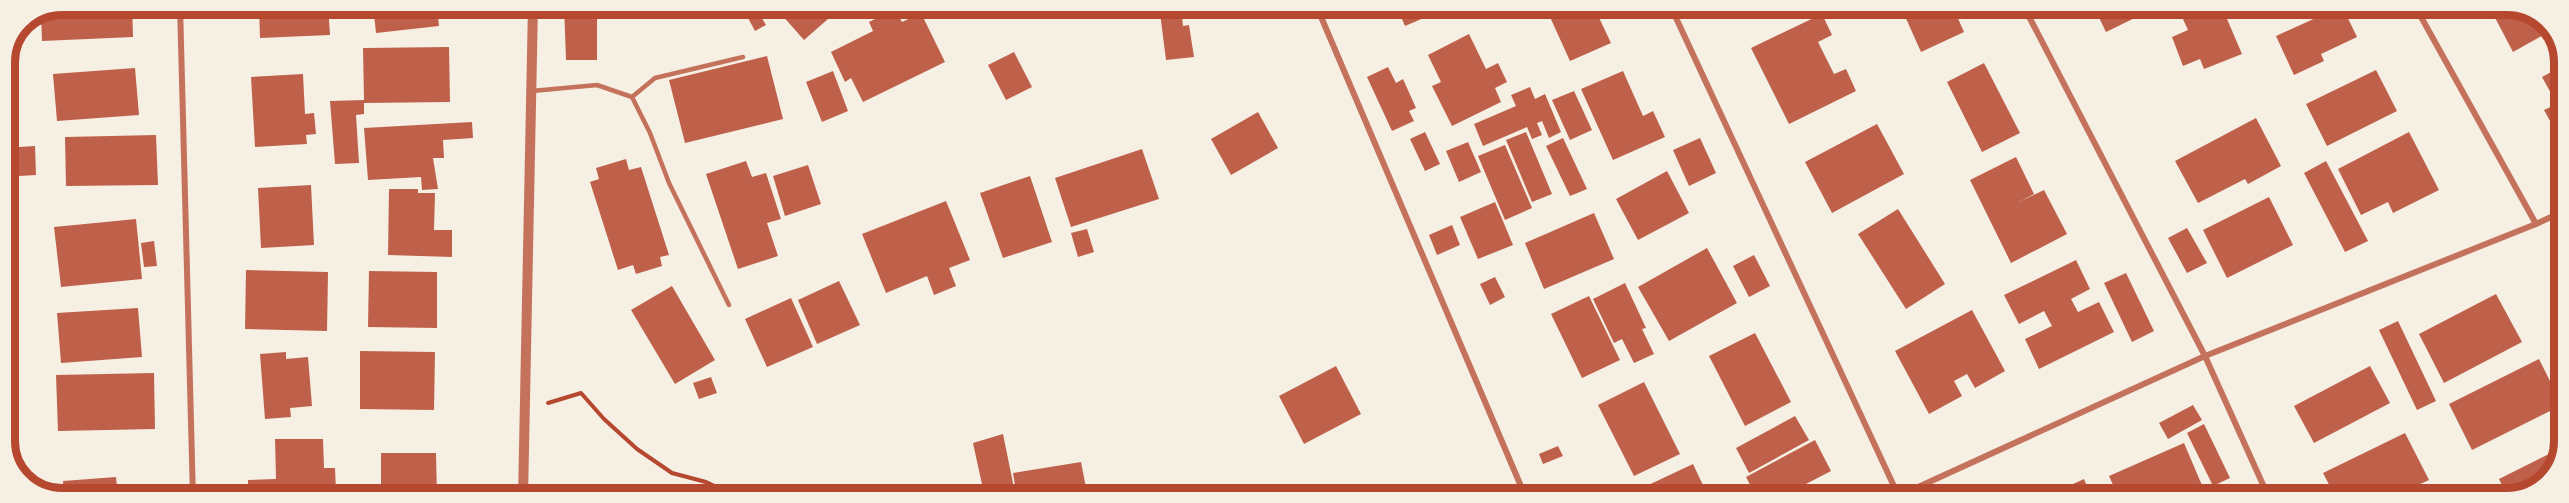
<svg xmlns="http://www.w3.org/2000/svg" width="2569" height="503" font-family="'DM Sans',sans-serif">
<rect width="100%" height="100%" fill="#f6efe4"/>
<g fill="#bf614a">
<polygon points="62,4 132,5 133,37 42,41 41,13"/>
<polygon points="259,5 328,5 330,35 260,38"/>
<polygon points="373,5 437,5 439,26 376,33"/>
<polygon points="564,5 597,5 597,60 566,60"/>
<polygon points="616,5 670,5 671,9 619,19"/>
<polygon points="773,5 844,5 804,40"/>
<polygon points="1159,5 1181,5 1183,26 1189,25 1194,57 1166,60"/>
<polygon points="1396,5 1443,5 1445,9 1405,26"/>
<polygon points="1547,5 1593,5 1611,43 1570,61 1545,6"/>
<polygon points="1736,5 1758,5 1740,14"/>
<polygon points="1762,5 1791,5 1766,16"/>
<polygon points="1900,5 1952,5 1964,32 1921,52"/>
<polygon points="2093,5 2143,5 2147,12 2106,32"/>
<polygon points="2211,5 2221,5 2242,54 2204,69 2200,59 2183,66 2172,37 2188,30 2182,17"/>
<polygon points="2342,6 2357,37 2321,54 2324,61 2294,75 2276,36"/>
<polygon points="2500,6 2518,6 2548,22 2552,30 2513,52 2491,10"/>
<polygon points="895,9 902,22 921,13 945,62 863,102 851,78 845,82 831,52 873,31 869,22"/>
<polygon points="757,10 766,25 755,31 747,16"/>
<polygon points="1822,14 1832,35 1818,42 1834,74 1846,69 1856,91 1789,124 1751,48"/>
<polygon points="1469,34 1486,69 1498,63 1507,82 1495,88 1501,102 1452,126 1432,86 1441,82 1428,55"/>
<polygon points="449,47 450,102 364,103 364,114 356,115 359,163 335,164 330,101 364,100 363,48"/>
<polygon points="1014,52 1032,87 1006,100 988,65"/>
<polygon points="767,56 783,119 685,143 669,80"/>
<polygon points="1984,63 2020,133 1982,152 1947,82"/>
<polygon points="2564,65 2564,125 2555,130 2544,110 2557,104 2542,77"/>
<polygon points="1388,67 1396,83 1403,79 1416,108 1409,111 1414,121 1392,131 1367,77"/>
<polygon points="135,68 139,115 57,121 53,74"/>
<polygon points="2376,70 2397,111 2327,146 2306,104"/>
<polygon points="833,71 848,111 822,122 806,82"/>
<polygon points="1623,71 1643,116 1653,111 1665,137 1613,160 1581,89"/>
<polygon points="303,74 305,114 314,113 316,134 306,135 307,144 255,147 251,77"/>
<polygon points="1530,87 1535,99 1545,94 1561,132 1549,138 1542,121 1537,123 1542,135 1532,139 1527,127 1483,146 1474,124 1516,106 1511,95"/>
<polygon points="1574,91 1592,130 1570,140 1552,100"/>
<polygon points="1258,112 1278,148 1231,175 1211,139"/>
<polygon points="2256,118 2281,166 2248,184 2245,179 2198,203 2175,161"/>
<polygon points="472,122 473,138 443,140 444,158 433,158 438,189 422,190 421,177 368,180 364,128"/>
<polygon points="1877,124 1904,174 1832,213 1805,162"/>
<polygon points="1425,132 1440,164 1425,171 1410,139"/>
<polygon points="1526,132 1552,194 1532,202 1506,140"/>
<polygon points="2409,132 2439,190 2393,213 2388,202 2361,215 2338,169"/>
<polygon points="156,135 158,185 66,186 65,137"/>
<polygon points="1563,138 1587,189 1570,196 1546,146"/>
<polygon points="1700,138 1716,173 1689,186 1673,150"/>
<polygon points="1468,142 1481,172 1459,182 1446,151"/>
<polygon points="1505,145 1532,208 1505,220 1478,156"/>
<polygon points="35,146 36,175 19,176 19,147"/>
<polygon points="1142,149 1159,199 1071,227 1055,178"/>
<polygon points="2016,157 2034,194 2019,202 2044,190 2067,234 2011,263 1970,180"/>
<polygon points="626,159 629,170 641,167 669,255 660,257 662,266 636,274 633,265 618,270 590,182 599,179 596,168"/>
<polygon points="746,161 752,177 766,173 781,219 767,223 778,256 738,269 706,174"/>
<polygon points="2326,161 2368,241 2345,252 2304,173"/>
<polygon points="808,165 821,204 785,216 773,176"/>
<polygon points="1667,171 1689,213 1638,240 1616,199"/>
<polygon points="1030,176 1052,242 1003,258 980,193"/>
<polygon points="5,180 9,181 15,256 5,256"/>
<polygon points="311,185 314,245 261,248 258,188"/>
<polygon points="389,189 418,189 418,193 435,193 434,230 452,230 452,257 388,255"/>
<polygon points="2269,197 2293,245 2227,278 2203,230"/>
<polygon points="946,201 970,260 949,268 956,286 934,295 927,276 886,293 862,234"/>
<polygon points="1495,202 1513,245 1478,259 1460,217"/>
<polygon points="1898,209 1945,284 1906,309 1858,234"/>
<polygon points="1594,213 1614,259 1544,289 1525,243"/>
<polygon points="136,219 142,279 61,287 54,227"/>
<polygon points="1452,225 1460,245 1437,255 1429,235"/>
<polygon points="2187,228 2207,263 2187,273 2168,238"/>
<polygon points="1087,229 1094,252 1078,257 1071,233"/>
<polygon points="154,241 157,266 144,267 141,243"/>
<polygon points="1707,248 1737,303 1669,341 1638,287"/>
<polygon points="1754,255 1770,286 1749,297 1733,266"/>
<polygon points="2076,260 2090,289 2071,299 2078,312 2099,302 2114,332 2039,369 2025,339 2052,326 2044,311 2019,324 2004,295"/>
<polygon points="246,270 328,272 327,331 245,329"/>
<polygon points="369,271 437,272 437,328 368,327"/>
<polygon points="2126,273 2154,331 2132,342 2104,283"/>
<polygon points="1495,277 1505,297 1490,305 1480,284"/>
<polygon points="839,281 860,325 817,344 798,300"/>
<polygon points="1625,283 1646,328 1642,329 1654,354 1634,363 1622,339 1614,343 1593,299"/>
<polygon points="672,286 715,360 675,384 631,310"/>
<polygon points="2496,294 2522,342 2444,383 2419,334"/>
<polygon points="1589,296 1620,360 1582,378 1551,314"/>
<polygon points="791,298 813,347 767,367 745,319"/>
<polygon points="138,308 142,357 61,363 57,313"/>
<polygon points="1972,310 2005,371 1975,388 1967,374 1954,381 1962,396 1929,414 1895,351"/>
<polygon points="2398,321 2436,401 2417,410 2379,330"/>
<polygon points="1755,333 1791,402 1745,426 1709,356"/>
<polygon points="360,351 435,352 434,410 360,409"/>
<polygon points="286,352 286,359 308,357 312,406 290,408 291,417 265,419 260,354"/>
<polygon points="2539,359 2562,405 2472,450 2449,404"/>
<polygon points="1336,366 1361,414 1304,444 1279,396"/>
<polygon points="2370,366 2390,403 2314,443 2294,406"/>
<polygon points="154,373 155,429 58,431 56,375"/>
<polygon points="711,377 717,393 699,399 693,383"/>
<polygon points="1644,382 1680,454 1634,476 1598,405"/>
<polygon points="2193,405 2202,420 2168,439 2159,423"/>
<polygon points="1795,416 1809,440 1749,473 1736,448"/>
<polygon points="2204,424 2230,478 2213,486 2187,433"/>
<polygon points="2405,433 2429,480 2390,498 2336,498 2323,473"/>
<polygon points="1003,434 1016,498 985,498 973,443"/>
<polygon points="275,439 323,439 324,468 335,468 336,491 324,492 325,498 248,498 248,480 276,479"/>
<polygon points="1815,440 1831,471 1779,498 1757,498 1746,477"/>
<polygon points="2184,443 2204,490 2185,498 2119,498 2109,476"/>
<polygon points="1558,446 1563,456 1543,464 1539,454"/>
<polygon points="2563,447 2563,452 2545,484 2508,498 2499,479"/>
<polygon points="381,453 436,453 437,498 381,498"/>
<polygon points="1081,462 1088,498 1017,498 1013,473"/>
<polygon points="1693,464 1709,498 1647,498 1642,488"/>
<polygon points="116,477 118,497 64,497 63,481"/>
<polygon points="2084,479 2092,498 2042,498"/>
</g>
<g fill="none" stroke-linecap="round" stroke-linejoin="round">
<polyline stroke="#b5482f" stroke-width="4" points="548,403 581,393 604,419 637,449 672,473 706,482 740,498"/>
<g stroke="#c5725c" stroke-width="4.5">
<polyline points="532,91 597,85 632,97 650,133 669,183 729,305"/>
<polyline points="632,97 655,78 743,57"/>
<polyline points="19,476 49,488 52,497"/>
</g>
<g stroke="#c5725c" stroke-width="6">
<polyline points="180,5 193,498"/>
<polyline points="1316,5 1526,498"/>
<polyline points="1670,5 1899,497"/>
<polyline points="2023,5 2205,356 2269,498"/>
<polyline points="2415,6 2536,224"/>
<polyline points="1894,498 2205,356 2536,224 2564,211"/>
</g>
<polyline stroke="#c5725c" stroke-width="10" points="523,498 533,5"/>
</g>
<path d="M0 0H2569V503H0ZM62 15H2507A47 47 0 0 1 2554 62V441A47 47 0 0 1 2507 488H62A47 47 0 0 1 15 441V62A47 47 0 0 1 62 15Z" fill="#f6efe4" fill-rule="evenodd"/>
<path fill="none" stroke="#b5482f" stroke-width="8" d="M62 15H2507A47 47 0 0 1 2554 62V441A47 47 0 0 1 2507 488H62A47 47 0 0 1 15 441V62A47 47 0 0 1 62 15Z"/>
</svg>
